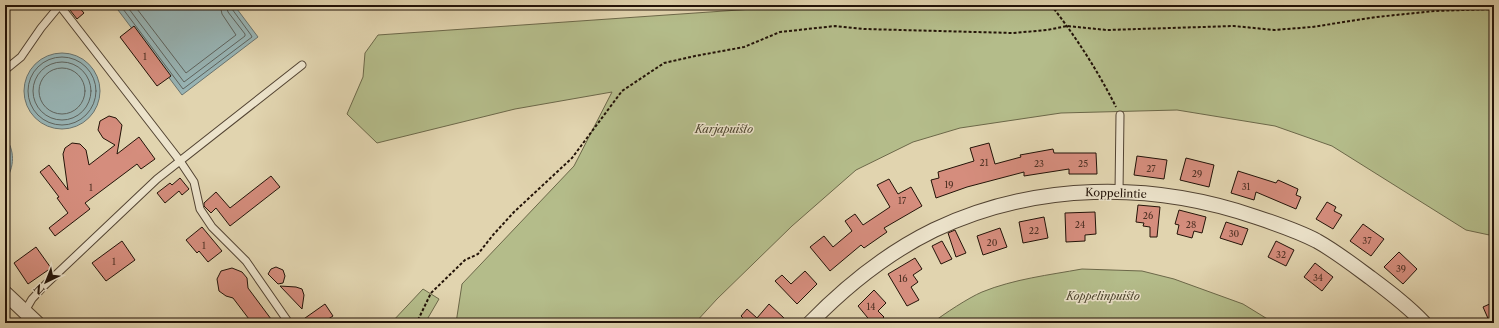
<svg xmlns="http://www.w3.org/2000/svg" width="1499" height="328" font-family="'Libre Caslon Text',serif">
<rect width="100%" height="100%" fill="#e1d4af"/>
<filter id="stains"><feTurbulence type="fractalNoise" baseFrequency=".005" numOctaves="4"/><feColorMatrix values="0 0 0 0 .2 0 0 0 0 .09 0 0 0 0 .02 0 0 0 .5 -.17"/></filter>
<radialGradient id="worn" r=".72"><stop offset=".6" stop-color="#630" stop-opacity="0"/><stop offset="1" stop-color="#630" stop-opacity=".3"/></radialGradient>
<g fill="#b4bc8a" stroke="#6c6849">
<polygon points="811,5 1494,5 1494,236 1466,230 1332,146 1275,126 1177,110 1061,113 960,128 913,142 856,170 792,226 717,299 695,323 456,323 462,284 574,166 612,92 515,109 377,143 347,114 363,77 365,53 378,35"/>
<path d="M1082,269l60,2 32,8 69,25 31,19h-342c12,-9 36,-25 50,-31 32,-13 67,-17 100,-23z"/>
<polygon points="423,289 439,299 425,323 391,323"/>
</g>
<g fill="#98b5b6" stroke="#697470">
<polygon points="117,5 234,5 258,37 182,95 115,6"/>
<circle cx="62" cy="91" r="38"/>
<path d="M5,137c10,13 10,30 0,44z"/>
</g>
<g fill="none" stroke-linecap="round" stroke-linejoin="round">
<g stroke="#5e645f" stroke-width="1">
<polyline points="120,5 183,89 252,37 251,35 232,9 231,5"/>
<polyline points="126,5 184,82 245,36 245,34 228,12 226,5"/>
<polyline points="134,5 186,73 236,35 222,14 220,5"/>
<circle cx="62" cy="91" r="34"/>
<circle cx="62" cy="91" r="29"/>
<circle cx="62" cy="91" r="23"/>
</g>
</g>
<g fill="#d58d7d" stroke="#231308">
<polygon points="66,5 77,5 84,13 77,19"/>
<polygon points="134,26 171,76 157,86 120,37"/>
<polygon points="109,116 116,118 122,125 117,154 139,137 155,159 141,169 137,164 85,203 90,209 55,236 49,228 68,213 57,198 59,197 40,172 49,165 68,190 63,154 65,148 72,143 80,144 86,150 89,165 115,145 103,138 98,130 100,121"/>
<polygon points="989,143 995,164 1021,157 1020,155 1053,149 1054,153 1096,153 1097,174 1069,174 1069,169 1024,176 1024,172 967,187 936,198 931,180 939,178 938,172 974,161 970,148"/>
<polygon points="1137,156 1167,160 1164,179 1134,175"/>
<polygon points="1186,158 1214,165 1209,187 1180,180"/>
<polygon points="1238,171 1276,183 1278,180 1298,189 1296,195 1301,197 1296,209 1256,192 1254,200 1231,193"/>
<polygon points="271,176 280,187 230,226 216,208 211,213 204,206 204,203 216,192 230,208"/>
<polygon points="180,178 189,189 182,195 179,191 165,203 157,193 170,183 172,185"/>
<polygon points="889,179 898,194 911,187 922,206 884,228 887,232 864,248 861,245 830,271 810,247 824,236 833,247 852,231 845,221 855,214 863,225 890,207 877,185"/>
<polygon points="1327,202 1336,207 1334,211 1342,215 1333,229 1316,219"/>
<polygon points="1138,205 1160,207 1157,237 1150,237 1150,227 1143,226 1144,223 1136,222"/>
<polygon points="1179,210 1206,217 1202,233 1194,231 1192,238 1177,234 1179,225 1175,224"/>
<polygon points="1095,212 1096,234 1085,235 1085,241 1066,242 1065,213"/>
<polygon points="1044,217 1048,238 1023,243 1019,222"/>
<polygon points="1226,222 1248,229 1242,245 1220,238"/>
<polygon points="1363,224 1384,239 1371,256 1350,241"/>
<polygon points="202,227 222,251 208,262 199,251 197,253 186,240"/>
<polygon points="1000,228 1007,247 983,255 977,236"/>
<polygon points="955,230 966,253 956,257 948,233"/>
<polygon points="122,241 135,260 106,281 92,263"/>
<polygon points="942,241 952,259 941,264 932,246"/>
<polygon points="1276,241 1294,250 1286,266 1268,257"/>
<polygon points="36,247 51,268 28,284 14,263"/>
<polygon points="1399,252 1417,269 1403,284 1384,267"/>
<polygon points="915,258 922,269 913,275 918,282 911,287 919,300 907,306 888,274"/>
<polygon points="1315,263 1333,277 1322,291 1304,277"/>
<polygon points="276,267 283,270 285,276 283,283 278,284 268,274 271,269"/>
<polygon points="232,268 242,272 247,278 248,288 274,323 252,323 233,298 226,296 219,291 217,279 221,271"/>
<polygon points="805,271 817,284 797,304 775,281 782,275 791,284"/>
<polygon points="280,286 296,287 302,289 304,295 302,309"/>
<polygon points="874,290 886,303 878,311 884,317 878,323 872,323 858,306"/>
<polygon points="1494,302 1494,323 1490,323 1483,307"/>
<polygon points="325,304 333,316 322,323 298,323"/>
<polygon points="769,304 784,318 779,323 748,323 741,316 747,309 757,318"/>
</g>
<g fill="none" stroke-linecap="round" stroke-linejoin="round">
<defs>
<g id="service">
<polyline points="60,6 180,161 194,182 200,209 212,227 246,261 289,323"/>
<polyline points="5,70 21,57 41,28 60,5"/>
<polyline points="1119,192 1120,115"/>
<polyline points="25,311 32,299 44,286 157,179 302,65"/>
</g>
<g id="minor">
<polyline points="5,293 37,323"/>
<path d="M810,323c36,-37 77,-70 124,-93 101,-48 217,-49 322,-13 21,7 42,14 61,24 18,10 35,23 51,35 20,15 39,29 56,47"/>
</g>
</defs>
<use href="#service" stroke="#524332" stroke-width="9"/>
<use href="#minor" stroke="#524332" stroke-width="16"/>
<g stroke="#231308" stroke-width="2" stroke-dasharray="3 2" stroke-linecap="butt">
<path d="M1051,5c25,32 47,66 65,102"/>
<polyline points="414,323 418,320 431,293 465,260 478,254 493,235 514,212 572,158 622,91 664,63 695,56 744,47 780,32 835,26 864,29 1013,33 1047,30 1067,26 1107,30 1234,26 1274,30 1312,27 1376,17 1435,11 1494,9"/>
</g>
<use href="#service" stroke="#ece3cb" stroke-width="7"/>
<use href="#minor" stroke="#ece3cb" stroke-width="14"/>
</g>
<g text-anchor="middle" dominant-baseline="central" stroke-width="3" stroke-linejoin="round" paint-order="stroke">
<g font-size="9" fill="#503225">
<text x="145" y="56">1</text>
<text x="984" y="162">21</text>
<text x="1039" y="163">23</text>
<text x="1083" y="163">25</text>
<text x="1151" y="168">27</text>
<text x="1197" y="173">29</text>
<text x="949" y="184">19</text>
<text x="1246" y="186">31</text>
<text x="91" y="187">1</text>
<text x="902" y="200">17</text>
<text x="1148" y="215">26</text>
<text x="1080" y="224">24</text>
<text x="1191" y="224">28</text>
<text x="1034" y="230">22</text>
<text x="1234" y="233">30</text>
<text x="1367" y="240">37</text>
<text x="992" y="242">20</text>
<text x="204" y="245">1</text>
<text x="1281" y="254">32</text>
<text x="114" y="261">1</text>
<text x="1401" y="268">39</text>
<text x="1318" y="277">34</text>
<text x="903" y="278">16</text>
<text x="871" y="306">14</text>
</g>
<g font-size="11" font-style="italic" fill="#4e462f" stroke="#ece3cb">
<text x="724" y="129">Karjapuisto</text>
<text x="1103" y="296">Koppelinpuisto</text>
</g>
<g font-size="11" fill="#231308" stroke="#ece3cb">
<text transform="translate(1116 193) rotate(2)">Koppelintie</text>
</g>
</g>
<rect width="1499" height="328" fill="none" stroke="#e1d4af" stroke-width="20"/>
<rect x="6" y="6" width="1487" height="316" fill="none" stroke="#231308" stroke-width="2"/>
<rect x="10" y="10" width="1479" height="308" fill="none" stroke="#231308"/>
<g transform="translate(46 282) rotate(223)" stroke="#ece3cb" stroke-width="3" paint-order="stroke">
<path d="M0-3L7 15L0 10L-7 15Z" fill="#231308"/>
<text y="-6" font-size="11" font-weight="bold" text-anchor="middle" fill="#231308">N</text>
</g>
<rect width="100%" height="100%" filter="url(#stains)"/>
<rect width="100%" height="100%" fill="url(#worn)"/>
</svg>
